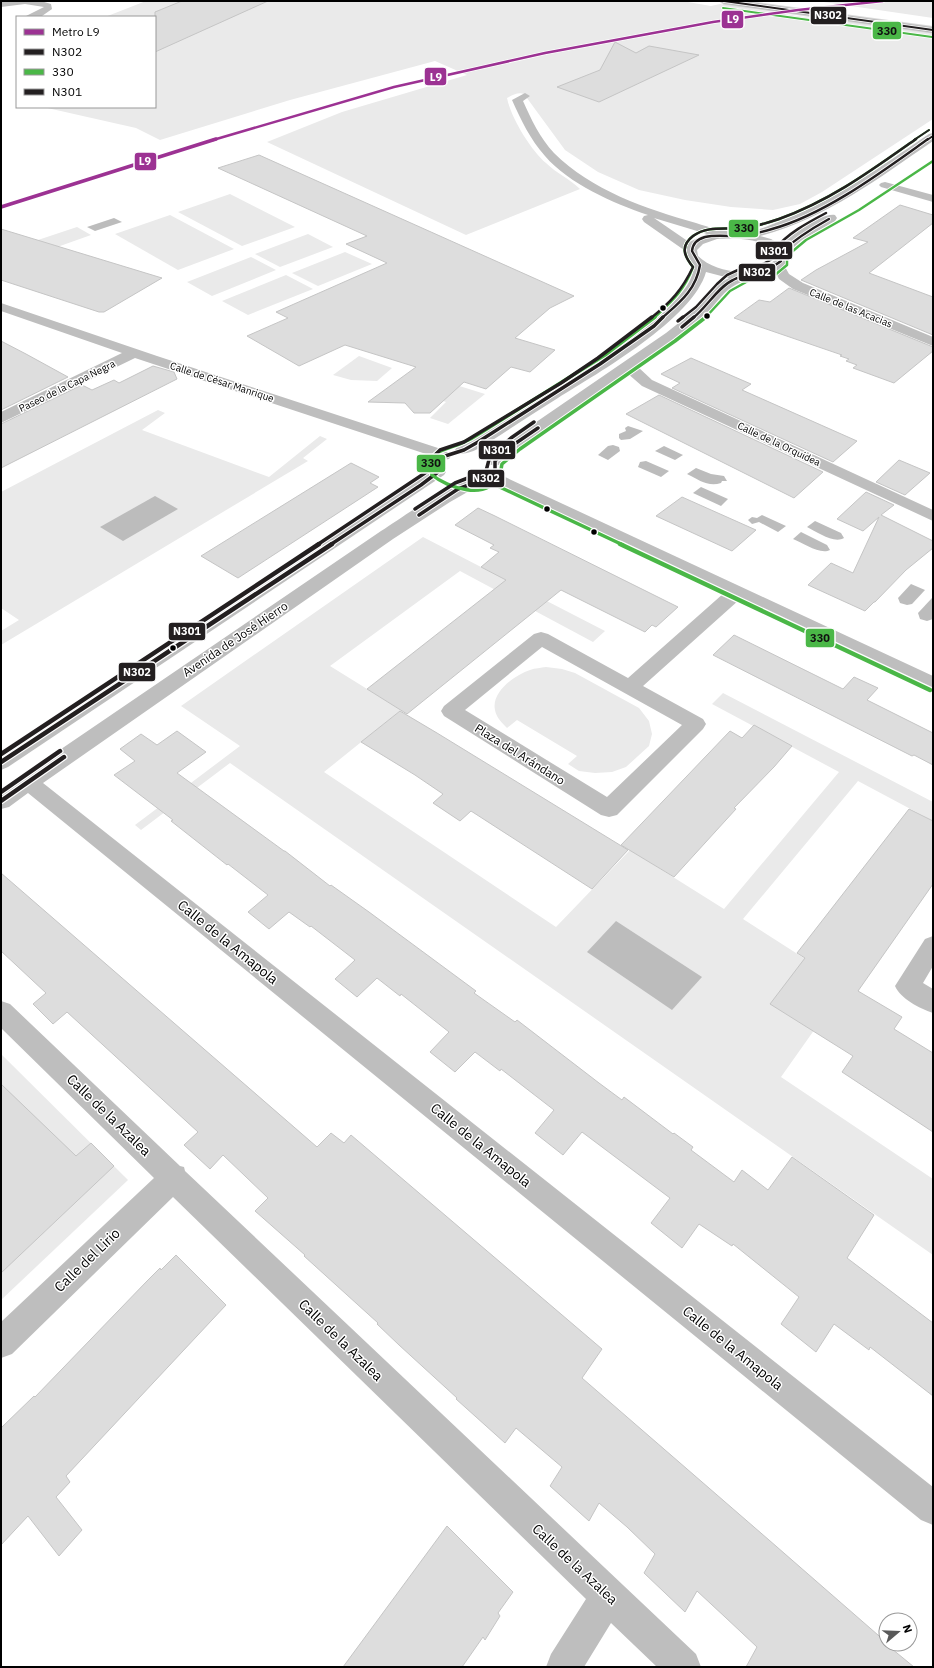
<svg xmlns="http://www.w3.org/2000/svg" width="934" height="1668" font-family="'IBM Plex Sans',sans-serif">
<rect width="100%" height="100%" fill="#fff"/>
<g fill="#eaeaea">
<path d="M146,1h536l29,5 9,-2 90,14 8,-1 115,17v85l-111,73 -22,12 -27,6 -42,-3 -46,-7 -46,-10 -41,-18 -33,-22 -41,-56c-6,-2 -11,1 -17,4 4,20 24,52 39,65 10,10 24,16 34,26l-114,46 -199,-93 75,-30 125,-37 -32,-14 -145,39 -130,40 -24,-12 -93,-21h112v-90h-50z"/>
<polygon points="817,1 933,1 933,18"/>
<polygon points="230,194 295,227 242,246 178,212"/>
<polygon points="170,215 234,249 178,270 115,234"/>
<polygon points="77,227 91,235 46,251 32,242"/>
<polygon points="308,234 333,247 280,267 255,254"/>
<polygon points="345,252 372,264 318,286 292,273"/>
<polygon points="251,257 276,270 212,296 187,282"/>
<polygon points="286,275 313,289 248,315 222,301"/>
<polygon points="359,356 392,368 377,381 351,380 333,375"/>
<polygon points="453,384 485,394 448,424 430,418 446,402 435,398"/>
<polygon points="158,410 165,413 142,430 269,477 320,436 327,439 303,458 308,461 1,645 1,631 19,620 1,608 1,492"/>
<polygon points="423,537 605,631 593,642 460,571 330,666 401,710 324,772 556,927 630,850 724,909 839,772 712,704 723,693 933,802 933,821 858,781 743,919 846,985 781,1077 933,1179 933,1255 230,763 141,830 135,825 240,746 181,706"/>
<path d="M546,667l16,2 13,4 64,35 10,13 3,13 -3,12 -23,21 -14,5 -17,1 -16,-2 -11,-7 9,-8 -60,-36 -10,8c-5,-5 -11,-11 -12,-18 -4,-18 20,-35 35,-40 5,-2 11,-2 16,-3z"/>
<polygon points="1,1054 128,1180 1,1300"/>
</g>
<g fill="#bcbcbc">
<polygon points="114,218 122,222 95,231 87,227"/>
<polygon points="628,426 643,431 630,439 621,440 619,438 619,434 626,431 625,428"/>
<polygon points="613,445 619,447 620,451 608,460 598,455 608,446"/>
<polygon points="664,446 683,455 675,460 655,451"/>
<polygon points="646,461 669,471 661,477 638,467 640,462"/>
<path d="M696,468l15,6 13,2 3,5h-5l-1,2c-13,4 -22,-3 -34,-9z"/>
<polygon points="701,487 728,499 721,506 693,493"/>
<polygon points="155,496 178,509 123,541 100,527"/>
<polygon points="762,515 786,526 778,532 759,522 752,524 748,520 752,517 757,518"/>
<path d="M815,521l26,12 3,5c-10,6 -27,-6 -37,-11z"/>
<path d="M801,532l26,13 3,5c-10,5 -27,-7 -37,-11z"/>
<polygon points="911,584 925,590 912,604 907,605 900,603 898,598"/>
<polygon points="932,598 933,619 927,621 920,619 918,613"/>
<polygon points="616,921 702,977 672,1010 587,952"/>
</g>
<g fill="#ddd" stroke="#c5c5c5">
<polygon points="182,1 268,1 155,52 155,12"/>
<polygon points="615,42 636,53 649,46 699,55 599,102 557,87 600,70"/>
<polygon points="259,155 574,296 550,308 515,338 555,350 530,372 511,367 486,389 464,382 430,413 414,413 405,403 368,402 416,367 345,345 299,366 247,336 288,318 276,312 387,263 346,244 367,236 218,168"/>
<polygon points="900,205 933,215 933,223 869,273 933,297 933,335 801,280 816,270 868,242 853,238"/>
<polygon points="1,229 162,278 104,312 99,312 1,280"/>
<polygon points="789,288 933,347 933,351 894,383 853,368 857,365 846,361 849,359 840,356 842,355 734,318 759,300 770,302"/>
<polygon points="1,341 26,354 68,377 1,410"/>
<polygon points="691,358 751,384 742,390 857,441 833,462 672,388 680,383 661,374"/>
<polygon points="153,366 174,372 177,379 1,468 1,424 82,385 92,390 114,380 119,383"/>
<polygon points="659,395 823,472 794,498 626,414"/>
<polygon points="899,460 930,473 905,495 876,482"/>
<polygon points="351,463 379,477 370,483 378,487 238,578 201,556"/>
<polygon points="866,492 894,505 881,515 933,541 933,548 906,570 875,602 874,602 865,611 808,585 831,563 853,573 879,517 863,531 837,519"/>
<polygon points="682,497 756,530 732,551 656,516"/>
<polygon points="478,508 495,516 678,607 656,627 652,625 645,632 561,590 407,714 367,689 506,580 481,567 499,552 490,548 494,545 455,525"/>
<polygon points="734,635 843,689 854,677 878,688 867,700 933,733 933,765 914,755 912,756 713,655"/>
<polygon points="400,711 437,733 628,850 592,889 471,811 460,821 433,803 443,794 415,775 361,742"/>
<polygon points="754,725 792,746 774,767 734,808 736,809 674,877 621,845 730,731 742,738"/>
<polygon points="177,731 206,752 177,773 284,851 285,851 330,886 331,885 369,912 476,991 474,993 515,1022 517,1020 599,1083 622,1100 624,1097 673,1134 674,1133 693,1147 691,1150 734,1182 742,1170 768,1190 792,1157 874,1215 847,1258 933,1323 933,1396 870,1347 869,1350 834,1324 816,1352 781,1324 799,1297 733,1244 732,1246 699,1224 682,1248 651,1223 670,1198 582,1132 563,1155 535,1133 554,1110 501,1069 500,1071 475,1052 455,1072 430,1052 449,1032 401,994 400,996 377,978 357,997 335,979 355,960 311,926 310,927 289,912 269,929 248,912 268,895 228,864 227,865 171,821 173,820 114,775 135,761 120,749 141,734 157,745"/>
<polygon points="909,809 933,821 933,884 858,991 902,1017 894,1029 933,1053 933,1132 842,1072 853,1056 770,1004 805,958 797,953"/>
<polygon points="1,873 317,1147 331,1133 344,1143 351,1135 602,1349 582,1378 769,1540 886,1642 886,1644 914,1667 746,1667 757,1647 725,1617 697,1591 685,1612 644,1573 655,1554 627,1527 599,1503 589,1521 550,1486 562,1467 516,1428 505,1443 456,1399 457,1398 399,1345 377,1324 378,1323 304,1256 305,1255 255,1211 268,1198 223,1155 210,1169 184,1145 198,1132 67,1012 53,1024 33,1004 46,993 1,951"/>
<polygon points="1,1084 76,1156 91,1143 114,1166 1,1273"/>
<polygon points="176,1255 226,1305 66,1476 70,1482 56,1497 82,1530 59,1556 28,1516 1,1545 1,1428 34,1396 35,1397 147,1281 160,1268 161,1270"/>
<polygon points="447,1526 513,1592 498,1613 500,1616 485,1640 483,1637 462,1667 343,1667"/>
</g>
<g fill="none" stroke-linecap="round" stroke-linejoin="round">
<defs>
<polygon id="major" points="720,1 742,1 933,27 933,33 724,4"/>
</defs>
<use href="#major" stroke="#dbdbdb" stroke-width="2"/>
<g fill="#bebebe" fill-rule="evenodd">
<polygon points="1,1 41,1 51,4 52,9 42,16 24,17 44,7 25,4 1,7"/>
<path d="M525,93l5,3 -7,5c8,18 17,37 31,52 37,37 92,56 142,70 15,5 31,10 47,9 12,0 25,-6 35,-10 55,-20 103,-56 151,-88l4,-1v8c-54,37 -108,78 -173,95l11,3 10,6c10,-9 41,-33 54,-30l2,3 -2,3 -33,19 -16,14 1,7 -3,4 5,9 14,9 130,54v9l-140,-57 -14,-10 -4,-8c-15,8 -28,6 -43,16 -11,7 -18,20 -28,29 -20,19 -44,34 -67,50l15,14 281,130v11l-291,-135 -15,-13 -105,73 -21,18 -6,2 -6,-2 -2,-3 2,-3 21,-18 156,-107 29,-23 26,-28 8,-4 -23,-6c-13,47 -108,101 -148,126 -23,14 -45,29 -67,43 -10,6 -22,15 -34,12l-2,-3 2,-3c34,-18 65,-39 97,-59 41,-25 100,-59 129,-97 6,-7 10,-16 11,-25 -5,-4 -11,-9 -10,-16l-40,-28 -2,-3 2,-3 4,-1c-35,-12 -79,-31 -103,-59 -15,-17 -24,-36 -33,-56zM654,218l53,16 -18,8zM717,239c18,-1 55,-2 58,21 -21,18 -58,14 -77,-4l-1,-6 6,-6z"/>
<polygon points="885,182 933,195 933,202 881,187 879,185 881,183"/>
<path d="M1,303l156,53 281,92 11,5 2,3 -2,3c-9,2 -15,-1 -23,-5l-291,-96 -134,65v-11l121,-59 -121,-42z"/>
<polygon points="438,467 444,469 446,472 444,475 8,767 1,770 1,752 432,469"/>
<path d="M492,471l441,205v15l-194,-91 -96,86 60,33 3,5 -3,5 -86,86 -8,2 -8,-2 -157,-99 -3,-5 3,-5 90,-72 7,-2 7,2 80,44 96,-85 -238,-114 -2,-3 2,-3zM542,647l140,78 -75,72 -142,-87z"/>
<path d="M472,478l6,2 2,3 -2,3 -28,16 -57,37 -350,244 890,704v38l-12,-5 -893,-727 -19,14 -8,2v-19l380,-259c24,-15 65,-46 91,-53z"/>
<path d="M933,936v30l-10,17 10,6v24c-14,-5 -32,-14 -38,-27l30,-47z"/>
<polygon points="1,1001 10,1004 180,1166 184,1167 185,1171 696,1654 701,1667 657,1667 611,1623 584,1667 546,1667 551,1654 586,1599 173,1197 12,1354 1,1358 1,1322 154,1178 1,1028"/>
</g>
<use href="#major" fill="#bdbdbd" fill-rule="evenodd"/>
<defs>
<g id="bus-1-far3">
<polyline points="724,1 933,30"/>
<polyline points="927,140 933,136"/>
</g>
<g id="bus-1-far2">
<path d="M662,318c18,-16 34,-28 38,-53l-8,-14c2,-21 33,-14 47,-15 11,-1 23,-4 33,-7 54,-15 111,-58 156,-90"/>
<path d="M693,318c14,-11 25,-31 40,-38 16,-9 34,-7 48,-19l-1,-8c15,-14 31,-24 49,-34"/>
</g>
<g id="bus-1-far1">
<polyline points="682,327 694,317"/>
<polyline points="419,515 458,489 490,477 495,470 495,461 516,443 538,428"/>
<polyline points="330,545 421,485 438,472 439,465 442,457 464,450 478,442 600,364 654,326 663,317"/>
</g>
<g id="bus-1">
<polyline points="1,762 332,544"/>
<polyline points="1,801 64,757"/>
</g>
<g id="bus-2-far3">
<polyline points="723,8 932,37"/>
<polyline points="914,140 929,130"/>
</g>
<g id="bus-2-far2">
<path d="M654,318c18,-17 30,-27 39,-51 -9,-11 -13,-21 0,-31 15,-11 33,-6 50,-8 12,-1 24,-5 36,-9 51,-18 93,-49 137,-80"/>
<polyline points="705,318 730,291 748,281 766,279 775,275 787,265 787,256 806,240 859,210 933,161"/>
</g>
<g id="bus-2-far1">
<path d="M655,317l-50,38 -123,77c-6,4 -13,8 -20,11 -18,8 -35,6 -30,32 16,13 54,26 68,1 1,-3 1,-8 2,-12l18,-15 155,-108 31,-24"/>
<polyline points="489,482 623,545"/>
</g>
<polyline id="bus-2" points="620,544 930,690"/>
<polyline id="bus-3-far3" points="914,140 929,130"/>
<g id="bus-3-far2">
<path d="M651,318c20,-16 31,-28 42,-51 -9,-11 -13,-21 0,-31 15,-11 33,-6 50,-8 12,-1 24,-5 36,-9 51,-18 93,-49 137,-80"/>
<path d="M682,318l14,-11 21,-23 10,-9 11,-5 25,-6 11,-6v-8c14,-17 33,-27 52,-37"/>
</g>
<g id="bus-3-far1">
<polyline points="678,321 683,317"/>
<polyline points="415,509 455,483 486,471 490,456 511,438 534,422"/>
<polyline points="317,545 431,469 433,457 440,450 464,442 561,383 598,358 652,317"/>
</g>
<g id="bus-3">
<polyline points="1,754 319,544"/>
<polyline points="1,792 60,751"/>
</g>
</defs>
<use href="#bus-1-far3" stroke="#fff" stroke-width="3.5"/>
<use href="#bus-1-far2" stroke="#fff" stroke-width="4"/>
<use href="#bus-1-far1" stroke="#fff" stroke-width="5.5"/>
<use href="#bus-1" stroke="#fff" stroke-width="7"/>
<use href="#bus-2-far3" stroke="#fff" stroke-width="3.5"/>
<use href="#bus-2-far2" stroke="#fff" stroke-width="4"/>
<use href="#bus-2-far1" stroke="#fff" stroke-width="5.5"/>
<use href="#bus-2" stroke="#fff" stroke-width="7"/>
<use href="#bus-3-far3" stroke="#fff" stroke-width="3.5"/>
<use href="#bus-3-far2" stroke="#fff" stroke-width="4"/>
<use href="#bus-3-far1" stroke="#fff" stroke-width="5.5"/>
<use href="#bus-3" stroke="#fff" stroke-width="7"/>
<use href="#bus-1-far3" stroke="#231f20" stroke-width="2"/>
<use href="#bus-1-far2" stroke="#231f20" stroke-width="2.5"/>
<use href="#bus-1-far1" stroke="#231f20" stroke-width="3.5"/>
<use href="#bus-1" stroke="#231f20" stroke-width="4.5"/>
<use href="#bus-2-far3" stroke="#4ab747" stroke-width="2"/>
<use href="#bus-2-far2" stroke="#4ab747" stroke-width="2.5"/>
<use href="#bus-2-far1" stroke="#4ab747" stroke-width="3.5"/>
<use href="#bus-2" stroke="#4ab747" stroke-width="4.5"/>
<use href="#bus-3-far3" stroke="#231f20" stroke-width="2"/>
<use href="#bus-3-far2" stroke="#231f20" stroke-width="2.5"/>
<use href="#bus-3-far1" stroke="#231f20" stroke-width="3.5"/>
<use href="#bus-3" stroke="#231f20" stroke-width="4.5"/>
<defs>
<polyline id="metro-1-far1" points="213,140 394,87 545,53 713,22 798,10 883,1"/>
<polyline id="metro-1" points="1,207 216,139"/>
</defs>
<use href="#metro-1-far1" stroke="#fff" stroke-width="4"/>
<use href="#metro-1" stroke="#fff" stroke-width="5"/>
<use href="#metro-1-far1" stroke="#9c3293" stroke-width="2.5"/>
<use href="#metro-1" stroke="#9c3293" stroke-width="3.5"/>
</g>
<g fill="#000" stroke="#fff" stroke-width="1.5">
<circle cx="663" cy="308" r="3.5"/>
<circle cx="707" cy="316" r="3.5"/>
<circle cx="547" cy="509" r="3.5"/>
<circle cx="594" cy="532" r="3.5"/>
<circle cx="173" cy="648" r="3.5"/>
</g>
<g text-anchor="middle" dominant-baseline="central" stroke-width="3" stroke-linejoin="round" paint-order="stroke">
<g font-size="10" fill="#000" stroke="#fff">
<text transform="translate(851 308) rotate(22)">Calle de las Acacias</text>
<text transform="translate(222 382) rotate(18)">Calle de César Manrique</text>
<text transform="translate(67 386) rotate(-26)">Paseo de la Capa Negra</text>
<text transform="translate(779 444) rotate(25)">Calle de la Orquidea</text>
</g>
<g font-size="12" fill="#000" stroke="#fff">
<text transform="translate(235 639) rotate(-34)">Avenida de José Hierro</text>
<text transform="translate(520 754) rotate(32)">Plaza del Arándano</text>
</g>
<g font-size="14" fill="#000" stroke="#fff">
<text transform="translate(228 942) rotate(39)">Calle de la Amapola</text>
<text transform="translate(109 1115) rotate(44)">Calle de la Azalea</text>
<text transform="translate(481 1145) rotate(39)">Calle de la Amapola</text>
<text transform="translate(87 1260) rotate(-44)">Calle del Lirio</text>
<text transform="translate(341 1340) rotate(44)">Calle de la Azalea</text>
<text transform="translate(733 1348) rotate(39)">Calle de la Amapola</text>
<text transform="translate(575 1564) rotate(43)">Calle de la Azalea</text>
</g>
</g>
<g stroke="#fff" stroke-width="1.5">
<rect x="810" y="6" width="37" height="19" rx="4" fill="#231f20"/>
<rect x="721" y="10" width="23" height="19" rx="4" fill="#9c3293"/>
<rect x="872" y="21" width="30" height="19" rx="4" fill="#4ab747"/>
<rect x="424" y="67" width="23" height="19" rx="4" fill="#9c3293"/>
<rect x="134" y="152" width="23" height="19" rx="4" fill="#9c3293"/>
<rect x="728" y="219" width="31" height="19" rx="4" fill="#4ab747"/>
<rect x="755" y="241" width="38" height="19" rx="4" fill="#231f20"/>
<rect x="738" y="263" width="38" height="19" rx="4" fill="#231f20"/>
<rect x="478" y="440" width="38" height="20" rx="4" fill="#231f20"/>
<rect x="416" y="454" width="30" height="19" rx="4" fill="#4ab747"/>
<rect x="467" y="469" width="38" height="19" rx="4" fill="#231f20"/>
<rect x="168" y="622" width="38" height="19" rx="4" fill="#231f20"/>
<rect x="805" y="628" width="30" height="20" rx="4" fill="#4ab747"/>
<rect x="118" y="662" width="38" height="20" rx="4" fill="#231f20"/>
</g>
<g font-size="11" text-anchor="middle" font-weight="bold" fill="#fff">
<text x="828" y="19">N302</text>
<text x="733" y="23">L9</text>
<text x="436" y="81">L9</text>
<text x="145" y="165">L9</text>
<text x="774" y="255">N301</text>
<text x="757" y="276">N302</text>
<text x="497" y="454">N301</text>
<text x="486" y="482">N302</text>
<text x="187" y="635">N301</text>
<text x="137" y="676">N302</text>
</g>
<g font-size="11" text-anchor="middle" font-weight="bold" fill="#111">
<text x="887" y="35">330</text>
<text x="744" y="232">330</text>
<text x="431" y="467">330</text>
<text x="820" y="642">330</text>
</g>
<rect width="934" height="1668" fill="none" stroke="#000000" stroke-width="4"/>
<rect x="16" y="16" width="140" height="92" fill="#ffffff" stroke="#999999"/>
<rect x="24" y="29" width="20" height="6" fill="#9c3293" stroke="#999999"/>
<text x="52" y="36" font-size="12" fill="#000000">Metro L9</text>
<rect x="24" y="49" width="20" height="6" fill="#231f20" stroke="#999999"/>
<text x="52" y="56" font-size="12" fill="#000000">N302</text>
<rect x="24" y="69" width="20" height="6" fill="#4ab747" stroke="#999999"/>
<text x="52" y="76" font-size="12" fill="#000000">330</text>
<rect x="24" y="89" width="20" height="6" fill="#231f20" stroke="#999999"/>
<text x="52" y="96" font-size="12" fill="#000000">N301</text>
<g transform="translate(898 1632) rotate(71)"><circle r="19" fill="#ffffff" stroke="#999999"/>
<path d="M0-3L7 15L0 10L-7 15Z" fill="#595959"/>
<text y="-6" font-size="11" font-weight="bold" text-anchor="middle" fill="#000000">N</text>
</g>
</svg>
